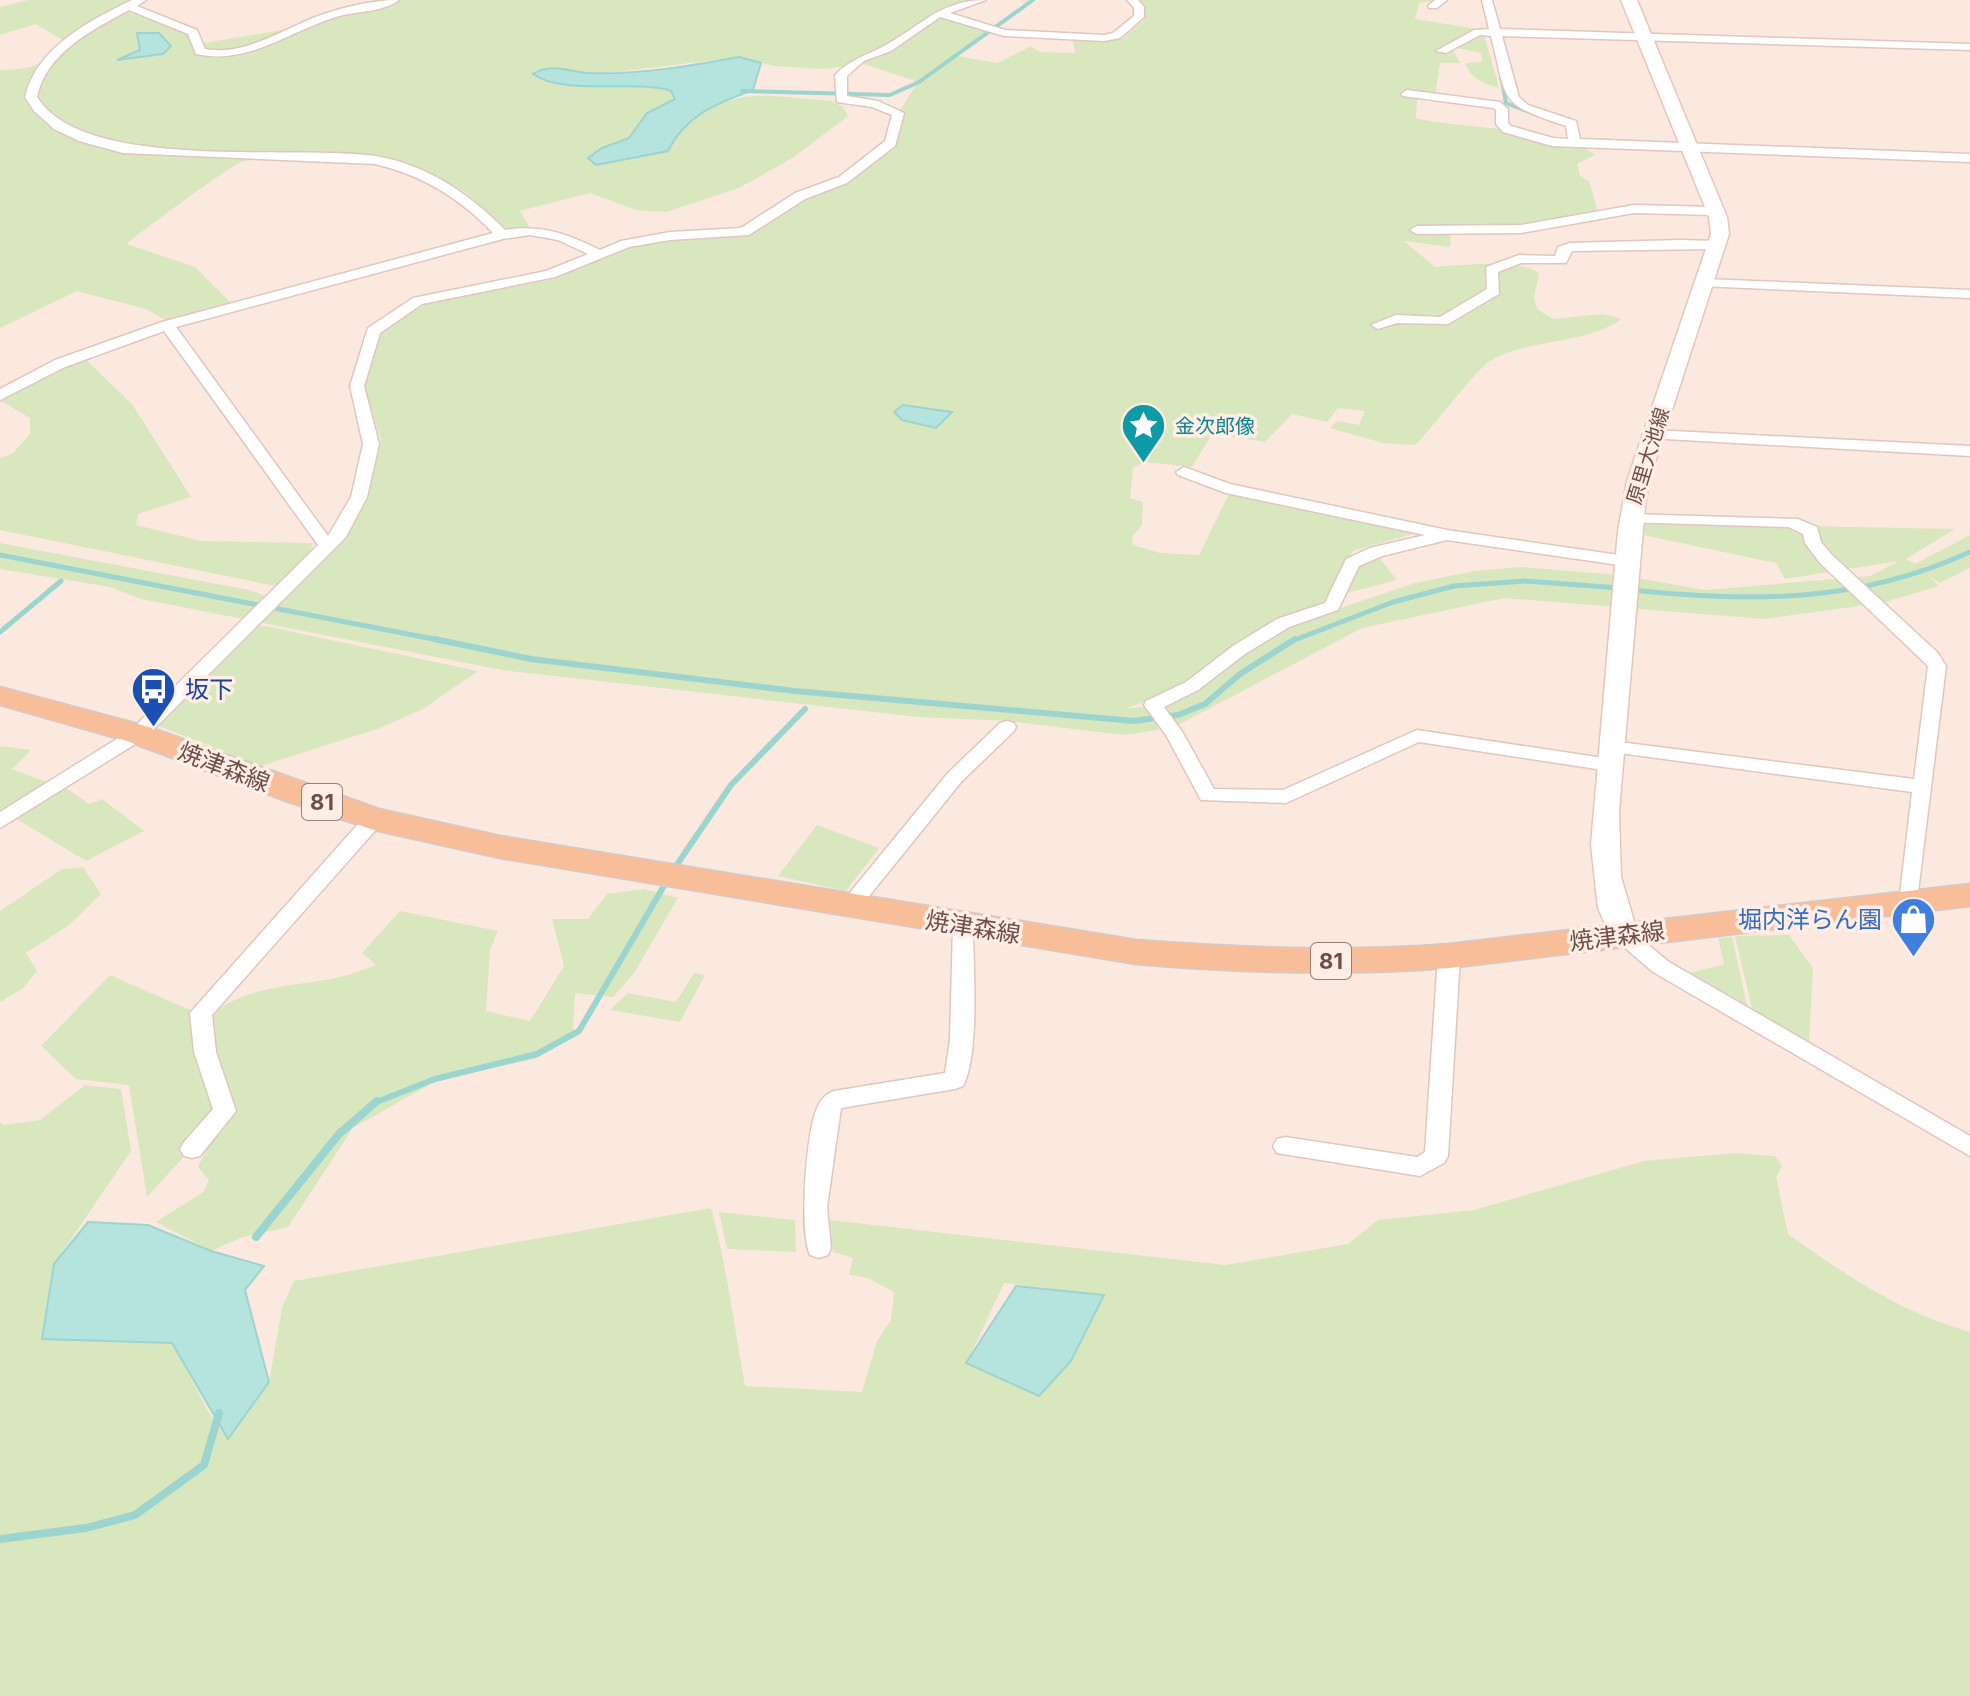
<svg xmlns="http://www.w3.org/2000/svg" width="1970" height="1696" font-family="Inter,'Noto Sans JP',sans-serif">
<rect width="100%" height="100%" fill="#fbe9df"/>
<g fill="#d9e7bf" fill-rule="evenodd">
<path d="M28,0h104l-16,8 77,24 5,12 90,-15 -15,8 115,-37h592l-42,13 -51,36 -39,17 -26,3 -48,-3 -36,-9 -120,15 -32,1 -28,-5 7,14c32,6 89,-4 114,15l-32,16 19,27c70,-55 80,-46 166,-39l11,6 5,9 -54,41 -55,31 -73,24 -30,-2 -46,-17 -70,18 11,18 -29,6c-11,-13 -22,-32 -36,-42 -41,-32 -175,-44 -225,-31 -8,2 -105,73 -114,82l68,23 37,37 -66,16 -20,-11 -69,-18 -77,37v-258c30,0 46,-5 66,-28l-30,-18 -36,11v-28z"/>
<path d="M1129,0h313l-23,3 -4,16 62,10 -12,4 -12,17 7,13h-20l-5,33 -18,1 -1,21c46,12 144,8 179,37l-18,9 3,12 9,5 8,28 -16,9 -130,16 -1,13 -46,-6 31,26c26,-2 85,-8 104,6l-5,25 3,11 16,10 50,-5 19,5c-39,26 -88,19 -129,40 -16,8 -59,68 -78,86l-32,-2 -53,-15 7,-7 22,4 6,-14 -27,-3 -11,14 -35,-8 -27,28 -53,-8 -20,33 -48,-5 -11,6 -3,30 13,4 -1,23 -10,12 1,8 27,8 39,2 30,-61 187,39 -63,18 -32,55 -123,70 -44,23 -28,9 23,-1 10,23 -36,5 -115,-14 -90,-4 -416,-47 -361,-71 -31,-12 -110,-18v-26l249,47 26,9 78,-74 28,-85 -19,-55 16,-54 52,-29 118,-22 78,-36 118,-12 56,-36 47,-20 44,-33 7,-30 20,-31 -57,-19 25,-11 56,-38 44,17 -42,33 13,-8 40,7 34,-17 9,6 35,1 -2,-12 51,-3 20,-18 -5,-3v-10z"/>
<path d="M1484,34l15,54c-14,-4 -29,-10 -34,-25l17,-1 -1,-9 -25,-5 16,-13z"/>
<polygon points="85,359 132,404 191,497 138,514 136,525 201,541 313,543 305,566 280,587 0,530 0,458 13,453 30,434 30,418 1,401 33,381"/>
<polygon points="1643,523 1955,529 1906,559 1915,564 1970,535 1970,568 1940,583 1928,575 1939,586 1882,603 1764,619 1504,598 1362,628 1176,726 1159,705 1210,682 1265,639 1296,623 1415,583 1475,571 1522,567 1620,575 1705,590 1870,576 1899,561 1785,579 1776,563 1643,535"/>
<polygon points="1377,555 1397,580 1343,594 1361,561"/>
<polygon points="260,625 478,671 423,709 380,728 261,766 156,725"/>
<polygon points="0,746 31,750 12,769 47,782 0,811"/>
<polygon points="66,788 89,804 102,799 144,831 86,861 15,818"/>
<polygon points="817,825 879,848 846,891 778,876"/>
<polygon points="83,867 101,894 69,925 26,953 37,971 23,988 0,1002 0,911 62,869"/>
<path d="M644,889l34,9 -44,75 -21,24 -38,-4 -2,38 -38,28 -94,19 -88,50 -65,99 -48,11 -29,13 -55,-29 47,-30 6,-12 -11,-13 25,-53 -76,83 -18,-112 -53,-6 -35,-33 69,-71 80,35 11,23c18,-48 98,-46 139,-56 12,-3 24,-8 36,-12l-14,-12 38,-42 98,20 -8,19 -4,61 44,10 34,-55 -12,-47h36l19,-25z"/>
<polygon points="1789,935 1813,968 1809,1043 1753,1013 1735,936"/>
<polygon points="1732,937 1748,1010 1686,974 1724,964 1718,938"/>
<polygon points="694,973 705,975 680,1022 610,1010 628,993 676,1002"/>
<path d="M85,1085l36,4 10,62 -77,113 -12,75 130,3 37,71 19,25 41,-56 13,-74 12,-27 417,-73c16,58 23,118 34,178l117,6 15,-51 14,-21 3,-28 -26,-14 -19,-3 4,-17 -20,-6 -3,-32 395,45 123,-21 30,-24 96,-10 170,-49 92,-8 39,3 7,10 -6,11 12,57c57,41 114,79 182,98v364h-1970v-574l4,3 36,-5zM1004,1283l100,12 -137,67z"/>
<polygon points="719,1212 795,1220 796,1252 727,1249"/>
</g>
<g fill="#b5e3de" stroke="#9cd4cf" stroke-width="2">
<polygon points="137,33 159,33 171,46 163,54 117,60 140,50"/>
<path d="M739,57l22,6 -8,27c-36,13 -67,25 -85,61l-72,14 -8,-7 14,-10 27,-10 18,-25 28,-14 -4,-8c-37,-12 -108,5 -138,-17 18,-12 36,-2 55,-1 51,2 101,-7 151,-16z"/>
<polygon points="903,405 952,412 936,428 902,420 894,412"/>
<polygon points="88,1222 148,1225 211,1251 264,1266 245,1290 269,1382 228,1439 172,1343 42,1339 54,1264"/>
<polygon points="1016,1286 1104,1295 1071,1361 1039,1396 966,1363"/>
</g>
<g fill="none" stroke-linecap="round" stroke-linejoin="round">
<g stroke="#9cd4cf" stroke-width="4">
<polyline points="1500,70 1506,103 1546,118"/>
<polyline points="742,91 890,95 919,82 1033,0"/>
</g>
<g stroke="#9cd4cf" stroke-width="5">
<polyline points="0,555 444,641"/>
<path d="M1630,590c122,12 226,14 340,-38"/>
<polyline points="0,632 61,581"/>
<polyline points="1292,641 1393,602 1454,586 1525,581 1619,588"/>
</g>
<g stroke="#9cd4cf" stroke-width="6">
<polyline points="434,639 531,659 795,691 1134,721 1178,715 1205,704 1240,674 1295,639"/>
<polyline points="674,869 731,785 805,709"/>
<polyline points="374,1103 435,1079 537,1054 579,1031 668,879"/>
</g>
<g stroke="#9cd4cf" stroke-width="8">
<polyline points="256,1237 339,1134 377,1101"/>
<polyline points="0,1539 86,1528 135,1515 204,1465 219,1413"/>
</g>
<defs>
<g id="minor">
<path d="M132,0h14l-9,6 60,24 8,19c37,7 74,-17 108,-31 26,-10 58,-18 86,-18 -16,12 -40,11 -60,16 -48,14 -91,50 -143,38l-8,-20 -59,-24c-37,20 -83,43 -92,87 48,76 254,47 338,59 51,8 95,38 130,74 36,-6 63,4 95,20l21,-9 49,-9 71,-4 54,-35 44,-16 46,-36 7,-26 -20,-8 -35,-5 -2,-27c15,-16 31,-19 49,-29 37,-20 56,-46 102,-46l-36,13 55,17 99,5 9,-2 21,-17v-8l-7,-8h11l6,7v10l-24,21 -16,3 -100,-5 -64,-19 -49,34 -27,10 -17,15v20l31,5 26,12 -9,33 -48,37 -42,16 -56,36 -79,5 -41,7 -74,30 -133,27 -42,29 -16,53 15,58 -12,53 -21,40 -201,201 -145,90v-16l131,-82 187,-185 -154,-214 -99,36 -65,33v-11l55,-29 107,-38 331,-89c-33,-35 -71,-58 -118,-69l-252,-11 -44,-12 -25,-12 -20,-18 -9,-14c11,-49 65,-77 107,-97zM530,235l28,5 30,14 -42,17 -133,27 -45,30 -18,58 13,58 -12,53 -23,39 -152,-209 327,-88z"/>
<polygon points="1435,0 1447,0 1437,8 1429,8 1428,6"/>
<path d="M1482,0h10l8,29 470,15v6l-468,-14 17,61 9,8 48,16 4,18 390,15v8l-418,-16 -49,-14 -7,-8v-14l-3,-2 -90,-12 -2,-2 6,-4 93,12 8,7v14l3,3 42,12 15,1 -2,-13c-69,-23 -58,-23 -75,-90l-11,-1 -34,18 -10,-2 38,-21 15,-1z"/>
<polygon points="1634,205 1715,207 1722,211 1715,215 1634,213 1521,233 1417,234 1410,230 1417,226 1521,225"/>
<polygon points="1680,240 1718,241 1725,245 1718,249 1572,251 1566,263 1521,263 1498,272 1499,294 1448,324 1397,323 1378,329 1371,325 1396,315 1440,317 1487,289 1486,267 1519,255 1555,256 1558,247 1570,243"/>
<polygon points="1705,279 1970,290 1970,298 1700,286 1700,280"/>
<polygon points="1653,430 1970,446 1970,456 1648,438 1645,435"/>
<polygon points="1184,467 1230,484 1447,530 1626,556 1634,561 1626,566 1447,540 1382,556 1359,566 1338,610 1289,627 1245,654 1198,690 1164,707 1183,733 1214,789 1283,790 1417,730 1610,759 1617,761 1620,765 1617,769 1610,771 1419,742 1286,803 1201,800 1166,735 1144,705 1146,701 1186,682 1233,646 1277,619 1325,603 1346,559 1370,548 1425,535 1226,493 1178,475 1176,472"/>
<polygon points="1630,514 1798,519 1817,527 1821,542 1832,555 1938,653 1946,666 1916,908 1902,908 1899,903 1912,792 1604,751 1602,747 1611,741 1914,779 1928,666 1820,563 1805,543 1803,534 1789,527 1624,522 1622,519"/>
<polygon points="1007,721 1014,723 1016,727 1014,731 962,781 857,911 843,911 840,906 843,901 948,773 1000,723"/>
<polygon points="374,812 384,819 381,824 212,1015 216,1052 236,1111 200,1156 192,1158 184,1156 180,1149 184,1142 213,1109 194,1052 190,1013 367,814"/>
<path d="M963,919l7,2 3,5c0,38 7,129 -10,160l-8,3 -114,19 -14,99 4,41 -3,7 -9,3 -9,-3c-11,-23 -4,-123 7,-147 4,-9 9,-14 17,-17l111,-18 5,-33 3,-114 3,-5z"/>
<polygon points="1623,928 1630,930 1669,962 1970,1136 1970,1156 1653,972 1616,940 1613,935 1616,930"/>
<polygon points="1449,948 1456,951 1460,956 1448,1156 1444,1163 1420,1176 1277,1153 1273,1146 1277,1139 1285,1137 1417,1157 1425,1152 1438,956 1442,951"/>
</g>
<polygon id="secondary" points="1621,0 1637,0 1727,217 1729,234 1649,481 1645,506 1619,811 1621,877 1638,935 1633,942 1623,945 1613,942 1598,908 1591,845 1618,531 1627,481 1711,234 1709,217"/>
<path id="primary" d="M0,687l149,40 230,82 121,27 636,104c105,8 208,12 313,4l521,-60v22l-521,62c-105,8 -208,5 -313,-4l-636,-106 -126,-28 -88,-29 -159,-60 -127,-36z"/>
</defs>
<use href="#minor" stroke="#e0c6bf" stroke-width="3"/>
<use href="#secondary" stroke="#e5c5bc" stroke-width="3"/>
<use href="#primary" stroke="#d4cac8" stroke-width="3"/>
<use href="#minor" fill="#fff" fill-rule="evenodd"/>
<use href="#secondary" fill="#fff" fill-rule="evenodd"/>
<use href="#primary" fill="#f7be99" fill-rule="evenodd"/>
</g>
<defs>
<symbol id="sight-pin" viewBox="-11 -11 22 30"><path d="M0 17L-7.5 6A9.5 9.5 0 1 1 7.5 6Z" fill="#0f9aa8" stroke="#feeee5"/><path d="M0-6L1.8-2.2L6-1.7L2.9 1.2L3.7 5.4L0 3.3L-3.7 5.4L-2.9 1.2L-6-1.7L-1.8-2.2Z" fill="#fff"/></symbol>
<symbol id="bus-pin" viewBox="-11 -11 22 30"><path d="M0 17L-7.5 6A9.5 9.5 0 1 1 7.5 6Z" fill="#1a4fb4" stroke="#feeee5"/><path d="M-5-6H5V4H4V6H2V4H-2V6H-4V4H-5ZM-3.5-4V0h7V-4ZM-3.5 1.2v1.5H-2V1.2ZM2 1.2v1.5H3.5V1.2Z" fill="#fff"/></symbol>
<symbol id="shop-pin" viewBox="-11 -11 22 30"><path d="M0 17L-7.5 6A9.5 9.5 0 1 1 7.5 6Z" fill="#3f7fe0" stroke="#feeee5"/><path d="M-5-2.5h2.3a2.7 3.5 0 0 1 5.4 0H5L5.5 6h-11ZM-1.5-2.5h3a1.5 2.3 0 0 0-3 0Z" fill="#fff"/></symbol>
</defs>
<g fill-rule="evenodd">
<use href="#sight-pin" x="1118" y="400" width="51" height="69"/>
<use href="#bus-pin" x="128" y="664" width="51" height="69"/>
<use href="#shop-pin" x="1888" y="894" width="51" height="69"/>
</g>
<g text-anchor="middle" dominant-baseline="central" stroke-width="7" stroke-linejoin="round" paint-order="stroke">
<g font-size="20" fill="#0d838f" stroke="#feeee5" text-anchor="start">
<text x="1175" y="426">金次郎像</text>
</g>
<g font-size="20" fill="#6f4d48" stroke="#feeee5">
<text transform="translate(1648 456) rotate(-73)">原里大池線</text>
</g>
<g fill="#feeee5" stroke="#9a7d77" stroke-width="2">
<rect x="302" y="784" width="40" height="36" rx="6"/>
<rect x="1311" y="943" width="40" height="36" rx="6"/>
</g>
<g font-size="22" font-weight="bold" fill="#6f4d48">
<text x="322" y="802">81</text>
<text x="1331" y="961">81</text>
</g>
<g font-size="24" fill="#164399" stroke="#feeee5" text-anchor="start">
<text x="185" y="689">坂下</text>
</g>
<g font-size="24" fill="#6f4d48" stroke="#feeee5">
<text transform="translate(224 767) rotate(21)">焼津森線</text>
<text transform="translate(973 927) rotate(9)">焼津森線</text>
<text transform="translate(1617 936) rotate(-7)">焼津森線</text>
</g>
<g font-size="24" fill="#366cbe" stroke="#feeee5" text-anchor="end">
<text x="1882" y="919">堀内洋らん園</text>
</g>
</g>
</svg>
